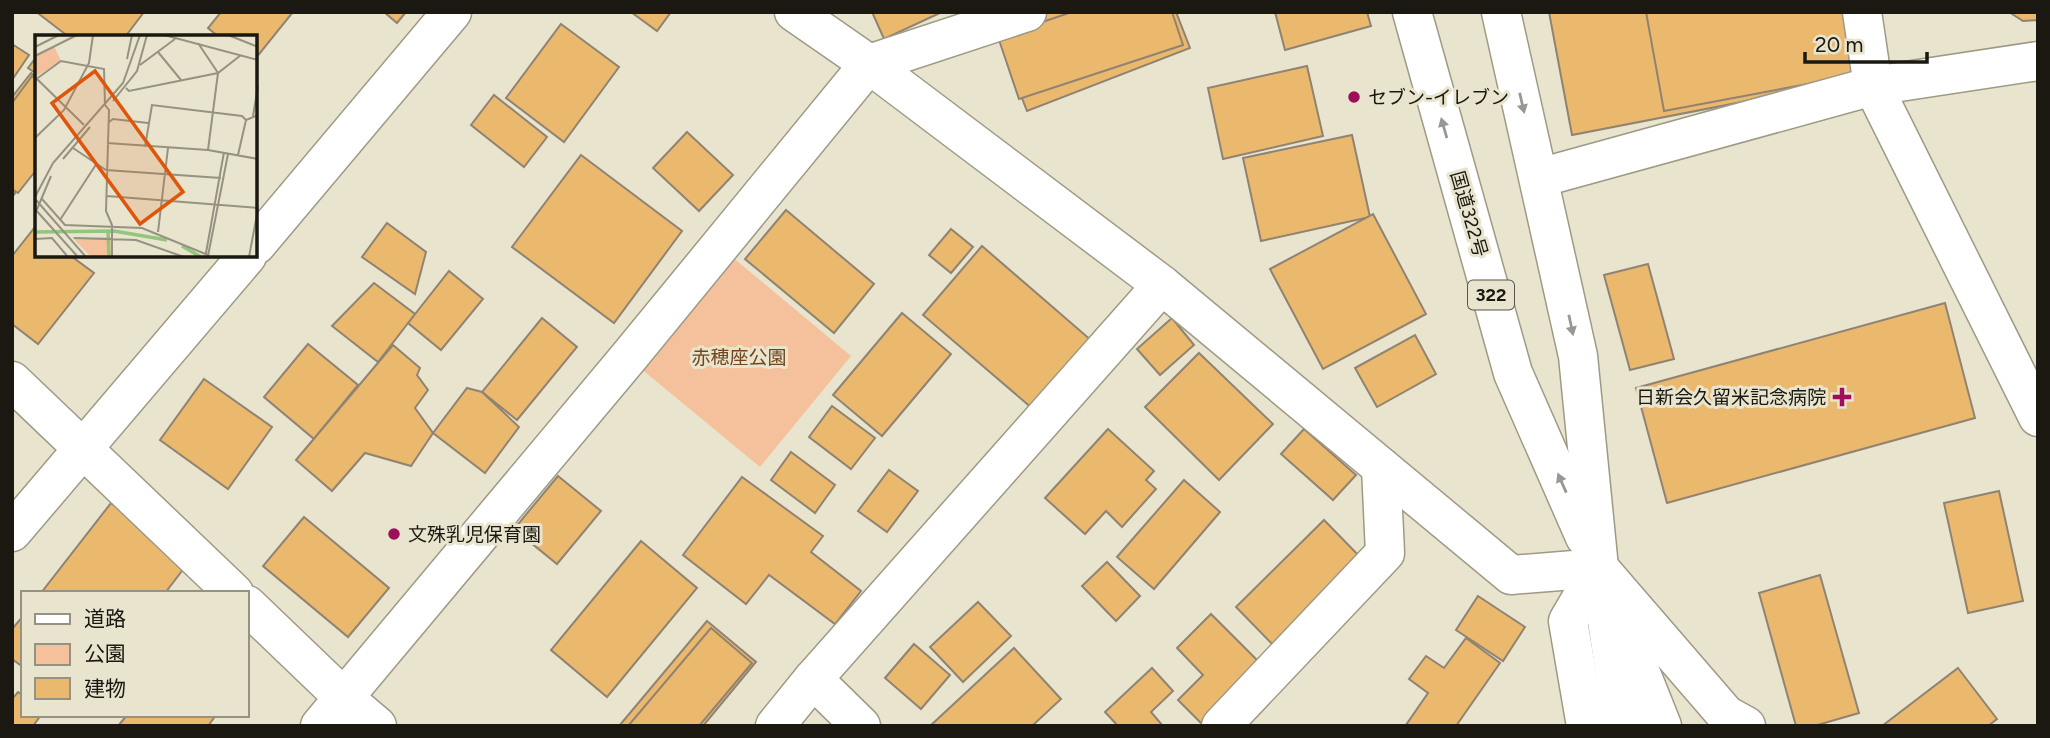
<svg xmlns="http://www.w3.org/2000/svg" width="2050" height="738" font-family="Figtree,'Noto Sans JP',sans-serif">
<rect width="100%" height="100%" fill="#e8e4ce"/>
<polygon fill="#f5c19c" points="719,246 851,356 760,467 628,358"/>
<g fill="#ebb96e" stroke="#908372" stroke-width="2">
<polygon points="40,12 144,12 125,37 69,37 39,14"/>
<polygon points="221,12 293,12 256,58 256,37 219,37 208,28"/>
<polygon points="384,12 406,12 397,23"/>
<polygon points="631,12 671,12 657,31"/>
<polygon points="872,12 942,12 884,39"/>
<polygon points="1045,12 1176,12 1190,48 1027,111 996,31"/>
<polygon points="1072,12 1172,12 1183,45 1019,99 998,37"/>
<polygon points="1275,12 1367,12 1371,26 1285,50"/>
<polygon points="1549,12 1832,12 1845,82 1572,135"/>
<polygon points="1646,12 1872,12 1882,70 1664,111"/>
<polygon points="2009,12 2038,12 2038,20 2023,21"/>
<polygon points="561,24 619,67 564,142 506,98"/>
<polygon points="12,44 29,55 12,80"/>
<polygon points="37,56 37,74 28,68"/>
<polygon points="1307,66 1323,136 1223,159 1208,88"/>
<polygon points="31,73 37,77 37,167 12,197 12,97"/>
<polygon points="32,76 37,80 37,169 18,193 12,189 12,103"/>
<polygon points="494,95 547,137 524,167 471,125"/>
<polygon points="687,132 733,175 699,211 653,168"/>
<polygon points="1352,135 1370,217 1261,241 1243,158"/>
<polygon points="581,155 682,231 614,323 512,247"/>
<polygon points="786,210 874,284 834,333 745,259"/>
<polygon points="1373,214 1426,314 1323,369 1270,269"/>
<polygon points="387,223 426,252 415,294 362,257"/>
<polygon points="35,227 37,229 37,256 71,256 94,273 38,344 12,324 12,256"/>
<polygon points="951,229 973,247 951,273 929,255"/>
<polygon points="982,246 1092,341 1033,409 923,315"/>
<polygon points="1648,264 1674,359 1630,370 1604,275"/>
<polygon points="449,271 483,299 441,350 408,323"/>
<polygon points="374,283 415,314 378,362 332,326"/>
<polygon points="1945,303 1975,418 1667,503 1636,388"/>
<polygon points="902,313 951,354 882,436 833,395"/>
<polygon points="542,318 577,347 517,420 482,392"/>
<polygon points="1172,318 1194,345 1160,375 1137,349"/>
<polygon points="1415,335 1436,374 1377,407 1355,368"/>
<polygon points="308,344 358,385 314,439 264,397"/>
<polygon points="393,345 420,368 417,375 428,390 415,408 433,433 411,466 365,453 332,491 296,460"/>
<polygon points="1199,353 1273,424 1219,480 1145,407"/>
<polygon points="204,379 272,427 228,489 160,440"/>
<polygon points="467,388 482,392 519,427 485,473 433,433"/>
<polygon points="832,406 875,438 851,469 809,437"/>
<polygon points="1108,429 1154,471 1146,480 1156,489 1122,527 1106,511 1085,534 1045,498"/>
<polygon points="1304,429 1356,475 1333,500 1281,454"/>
<polygon points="791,452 835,485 815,513 771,480"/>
<polygon points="889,470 918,491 887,532 858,511"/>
<polygon points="558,476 601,511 557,564 514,529"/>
<polygon points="742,477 823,536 811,552 861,591 835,624 769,575 746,604 683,555"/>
<polygon points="1184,480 1220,512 1154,589 1117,557"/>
<polygon points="1999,491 2023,601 1968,613 1944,503"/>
<polygon points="111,503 188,563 165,593 41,593"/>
<polygon points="304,517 389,588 348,637 263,566"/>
<polygon points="1324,520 1366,563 1278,650 1236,607"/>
<polygon points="641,541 697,588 607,697 551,650"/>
<polygon points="1107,562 1140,596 1116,621 1082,586"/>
<polygon points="1820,575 1859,713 1814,726 1796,726 1759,593"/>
<polygon points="1478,596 1525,627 1503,661 1456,630"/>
<polygon points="978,602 1011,636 963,682 930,647"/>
<polygon points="1211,614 1265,668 1204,726 1178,700 1203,675 1177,648"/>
<polygon points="23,616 23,667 12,659 12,629"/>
<polygon points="707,621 756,662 703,726 619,726"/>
<polygon points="711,628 752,663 699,726 628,726"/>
<polygon points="1466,638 1500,663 1456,726 1407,726 1406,725 1428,693 1409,679 1426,656 1444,668"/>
<polygon points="914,644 950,675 921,709 885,678"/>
<polygon points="1014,648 1061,699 1032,726 930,726"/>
<polygon points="1152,668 1173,691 1151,712 1163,726 1118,726 1105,712"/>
<polygon points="1958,668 1997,719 1988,726 1882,726"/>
<polygon points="18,692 23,695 23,715 41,715 33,726 12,726 12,699"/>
<polygon points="127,715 216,715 208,726 118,726"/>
</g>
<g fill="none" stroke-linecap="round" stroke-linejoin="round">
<defs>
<g id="street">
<polyline points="794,12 869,64 1162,285 1511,575 1599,568"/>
<polyline points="1862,12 1873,86 2038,417"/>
<polyline points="1539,178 1873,86 2038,61"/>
<polyline points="256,245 452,12"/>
<polyline points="12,381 234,593"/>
<polyline points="12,532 247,256"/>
<polyline points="1599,568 1726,715 1746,726"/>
<polyline points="1611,598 1662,726"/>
<polyline points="247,605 344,698 377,726"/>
<polyline points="813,679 861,726"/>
<polyline points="320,726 628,358 869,64 1027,12"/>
<polyline points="775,726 813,679 1162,285"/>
<polyline points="1221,726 1385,553 1381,467"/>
<polyline points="1586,726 1568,621 1599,568"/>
</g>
<g id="highway">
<polyline points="1412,12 1513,373 1585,537"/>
<polyline points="1501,12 1578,356 1599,568 1623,726"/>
</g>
</defs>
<use href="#street" stroke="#9e9a85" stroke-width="41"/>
<use href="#highway" stroke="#9e9a85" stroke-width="41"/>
<use href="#street" stroke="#fff" stroke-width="38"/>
<use href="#highway" stroke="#fff" stroke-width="38"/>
</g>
<defs><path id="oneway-solid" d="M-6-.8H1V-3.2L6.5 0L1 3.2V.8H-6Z" transform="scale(1.75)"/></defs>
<g fill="#989794">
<use href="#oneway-solid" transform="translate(1522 103) rotate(77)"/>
<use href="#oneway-solid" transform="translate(1444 128) rotate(-106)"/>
<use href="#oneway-solid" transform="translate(1571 325) rotate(78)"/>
<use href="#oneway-solid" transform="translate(1562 483) rotate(-114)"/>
</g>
<g fill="#9e0f5b" stroke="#e8e4ce" stroke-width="2.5">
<circle cx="1354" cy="97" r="7"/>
<path d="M1838.5 386.5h7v7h7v7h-7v7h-7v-7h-7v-7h7z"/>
<circle cx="394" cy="534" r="7"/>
</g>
<g text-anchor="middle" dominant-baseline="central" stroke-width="6" stroke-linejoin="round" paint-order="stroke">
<rect fill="#e8e4ce" stroke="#58554a" stroke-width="2" x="1468" y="280.5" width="46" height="29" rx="5"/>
<g font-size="18" font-weight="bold" fill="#1a1811">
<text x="1491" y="295">322</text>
</g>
<g font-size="19" fill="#1a1811" stroke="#e8e4ce" text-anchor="start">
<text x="1368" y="97">セブン-イレブン</text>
<text x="1826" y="397" text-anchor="end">日新会久留米記念病院</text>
<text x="408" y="534">文殊乳児保育園</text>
</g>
<g font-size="19" fill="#1a1811" stroke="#e8e4ce">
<text transform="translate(1469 214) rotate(74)">国道322号</text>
</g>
<g font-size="19" fill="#73441e" stroke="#e8e4ce">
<text x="739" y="357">赤穂座公園</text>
</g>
</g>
<g transform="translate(35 35)">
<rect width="222" height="222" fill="#e8e4ce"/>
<path d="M19,11l7,15 -26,16v-21zM37,202h40v20h-21z" fill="#f5c19c"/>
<path fill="none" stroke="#94c57f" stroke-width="3.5" d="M73,196l1,26M0,197l79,-1 53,9M147,211l19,11"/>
<path fill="none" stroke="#969282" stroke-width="2" d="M129,0l94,25M193,0l30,12M163,8l20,30 -10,77M0,12l24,-12M123,17l23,28M0,21l42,-21M92,24l5,-24M105,30l35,-26M1,43l48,47M0,45l26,-19 43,8 1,36 4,5 -3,101 6,14v32M91,53l3,3 89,-18 23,-18M78,66l24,-30 10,-36M218,81l5,-30M74,87l4,-3 35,4M0,103l29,-28 25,-47 4,-28M72,108l101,7 50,9M110,112l7,-42 90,11 4,4M38,113l33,22 115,8M203,120l8,-35 12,-5M28,124l27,-32M72,161l151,12M0,162l18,-34 70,-80 17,-48M7,164l23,26 77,3 66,27M1,165l50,57M0,174l42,47M0,179l16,-38M25,185l37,-57M123,197l10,-84M39,203l62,2 48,17M0,204l17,-1 16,19M171,218l18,-101M173,221l20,-102M214,222l9,-48"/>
<path fill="#de560c" fill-opacity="0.15" stroke="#de560c" stroke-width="3.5" d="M60,36l88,121 -43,32 -88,-121z"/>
<rect width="222" height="222" fill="none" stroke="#1a1811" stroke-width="3.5"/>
</g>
<rect width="2050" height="738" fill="none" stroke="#1a1811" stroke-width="28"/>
<rect x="21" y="591" width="228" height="126" fill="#e8e4ce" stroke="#969282" stroke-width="2"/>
<rect x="35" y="614" width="35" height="10" fill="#ffffff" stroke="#969282" stroke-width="2"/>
<text x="84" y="626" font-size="21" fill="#1a1811">道路</text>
<rect x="35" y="644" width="35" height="21" fill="#f5c19c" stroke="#969282" stroke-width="2"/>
<text x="84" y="661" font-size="21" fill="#1a1811">公園</text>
<rect x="35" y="678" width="35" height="21" fill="#ebb96e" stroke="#969282" stroke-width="2"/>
<text x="84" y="696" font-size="21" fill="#1a1811">建物</text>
<path d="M1805 52v10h122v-10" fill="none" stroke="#1a1811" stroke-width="3.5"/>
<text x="1815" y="52" font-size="21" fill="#1a1811" stroke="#e8e4ce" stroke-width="5" paint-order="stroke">20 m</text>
</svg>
